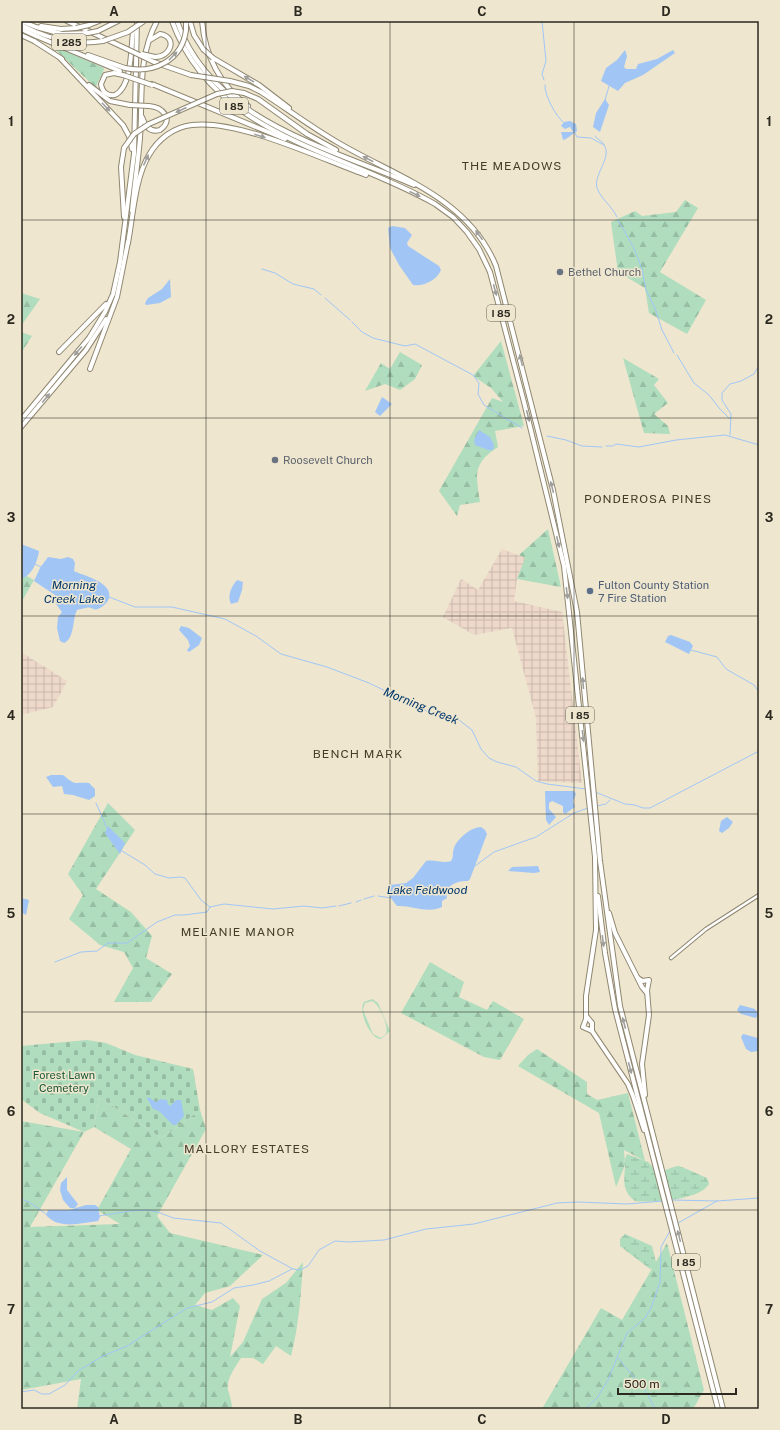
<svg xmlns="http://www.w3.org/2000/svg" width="780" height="1430" font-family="'Public Sans',sans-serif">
<defs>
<pattern id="industrial-grid" width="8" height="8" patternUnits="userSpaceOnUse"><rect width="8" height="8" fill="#edd8ca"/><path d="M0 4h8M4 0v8" fill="none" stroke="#cbb9ad"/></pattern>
<pattern id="forest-firs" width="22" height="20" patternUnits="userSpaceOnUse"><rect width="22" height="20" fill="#afddbe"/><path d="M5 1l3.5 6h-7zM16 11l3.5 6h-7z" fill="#97bea3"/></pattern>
<pattern id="wetland-marsh" width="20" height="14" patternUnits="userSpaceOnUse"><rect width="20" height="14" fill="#afddbe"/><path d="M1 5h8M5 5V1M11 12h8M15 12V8" fill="none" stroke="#97bea3"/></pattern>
<pattern id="cemetery-stones" width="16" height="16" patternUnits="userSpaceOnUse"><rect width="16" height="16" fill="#afddbe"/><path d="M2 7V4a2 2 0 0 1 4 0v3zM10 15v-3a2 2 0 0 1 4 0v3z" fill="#97bea3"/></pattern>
</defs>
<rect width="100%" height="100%" fill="#eee6ce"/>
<g fill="url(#industrial-grid)">
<polygon points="502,549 525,558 517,579 514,601 562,612 582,783 538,781 536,718 512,628 474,635 443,617 461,579 478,590"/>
<polygon points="21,652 67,681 53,707 21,715"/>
</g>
<g fill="url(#forest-firs)">
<path d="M59,48l45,20c-1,7 -6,11 -8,20l-38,-36 -2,-2z"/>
<polygon points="685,200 698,208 660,272 706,300 687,334 649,313 645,288 618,272 611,222 635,211 642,216 676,212"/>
<polygon points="21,293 40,299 21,326"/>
<polygon points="21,332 32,336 21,353"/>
<path d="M501,341l23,85 -29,5 3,16c-26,17 -22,28 -18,55l-20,3 -3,11 -18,-25 53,-93 11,4 -12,-14 -18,-12z"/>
<polygon points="400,352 422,365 415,379 400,390 385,384 365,391 381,363 390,369"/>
<polygon points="623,358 659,379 654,385 668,403 654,414 668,426 670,434 644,433"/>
<polygon points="548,529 561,587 517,579 525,558 519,555"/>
<polygon points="21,573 34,580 21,603"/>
<polygon points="108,803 135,830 96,889 131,912 152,936 146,958 172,974 151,1002 114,1002 133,968 124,952 100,945 69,919 83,895 68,874"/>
<polygon points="430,962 464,982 459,997 487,1010 493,1001 524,1019 500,1060 484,1057 401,1013"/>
<polygon points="537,1049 587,1082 587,1094 597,1100 628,1093 645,1161 624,1150 625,1165 616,1187 599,1113 518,1066 528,1055"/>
<path d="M99,1097l63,41 38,-28 6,19 -49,87 13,17 93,22 -33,31 -25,7 -10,12 17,5 21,-12 7,8 -10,51 13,-15 19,-43 24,-16 17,-21c-2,32 -4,63 -12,94l-15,-10 -13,18 -10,-6h-12c-6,9 -15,22 -13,32 2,7 4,12 4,19h-155l4,-30 -60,11v-269l63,11 -54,95 90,-3 -23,-14 34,-61 -37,-22z"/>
<polygon points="667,1243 704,1390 693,1409 542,1409 601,1308 622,1320"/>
</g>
<g fill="url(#wetland-marsh)">
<path d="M627,1154l21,8 9,9c8,1 13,-4 21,-5 3,0 24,10 29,12l2,6c-9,16 -56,19 -74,17 -16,-12 -9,-25 -10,-42z"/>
<polygon points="625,1234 652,1246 656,1262 654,1268 650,1269 620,1246 620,1239"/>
</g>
<polygon fill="url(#cemetery-stones)" points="87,1040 106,1043 135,1055 193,1069 200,1110 162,1138 99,1097 94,1127 84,1132 40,1113 21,1099 21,1046"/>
<path fill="#afddbe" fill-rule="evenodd" d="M372,999l6,4 12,28 -9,8c-11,0 -23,-28 -17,-37zM372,1001c8,4 17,25 14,33l-5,4 -8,-4 -10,-24 2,-7z"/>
<g fill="#a1c6f6">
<polygon points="625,50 627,56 624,67 626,69 636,69 638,64 657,59 673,50 675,53 643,75 625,83 618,91 601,81 606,68 617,60"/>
<polygon points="605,99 609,105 600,132 593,127 596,113"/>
<polygon points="570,121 576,124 577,131 566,139 563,140 561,132 573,132 570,127 565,129 561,126 564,122"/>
<path d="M392,226l13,2 7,7 -5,8 1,3 31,20 2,4c-4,10 -18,17 -28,15l-14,-20 -9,-17 -2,-20z"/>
<polygon points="170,279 171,297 160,303 146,305 145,303 148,298 162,289"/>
<polygon points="382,397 392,404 380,416 375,412"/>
<polygon points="479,430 490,437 494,445 493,450 488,450 475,445 474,440"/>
<path d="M21,544l18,7c-1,9 -8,27 -18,27z"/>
<path d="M48,557l13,2 7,-2 5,2 2,4 -1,8c10,5 39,11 35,27 -1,4 -6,9 -11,11 -4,2 -7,-3 -12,-1 -2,0 -6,1 -9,2 -5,10 -2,28 -13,33l-4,-2 -3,-13 1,-11 4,-5 -6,-8 -1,-9 -21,-14 6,-13z"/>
<path d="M237,580l6,2 -1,8 -4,12 -7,2c-4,-8 0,-17 6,-24z"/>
<polygon points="181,626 189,628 202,638 199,645 189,652 187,650 190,646 188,640 179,630"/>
<polygon points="671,635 690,642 693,646 689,654 665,642 668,636"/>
<path d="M51,775h12c13,11 10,7 26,8l6,6v7l-6,4 -16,-5 -9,-1 -2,-8 -9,1 -7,-10z"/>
<polygon points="545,791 574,791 576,794 573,801 575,807 565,814 563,812 563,806 552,801 549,803 549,809 556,817 549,825 546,820"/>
<polygon points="727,817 733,822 729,828 722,833 719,831 721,821"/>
<polygon points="108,826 125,843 120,854 105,833"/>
<path d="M481,827l4,3 2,4 -17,45 -2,2c-9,0 -18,2 -22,11l1,6 -5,3v6c-15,7 -30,-2 -45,-1l-9,-12 2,-9 16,-2 7,-5 13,-17c9,-2 17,3 25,0 3,-4 1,-8 3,-13 3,-9 17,-21 27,-21z"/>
<polygon points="538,866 540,872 534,873 508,871 512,867"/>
<polygon points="21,898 29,900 26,915 21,912"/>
<polygon points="740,1005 755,1009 758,1014 756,1018 741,1014 737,1010"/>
<polygon points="743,1034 758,1038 759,1051 751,1052 746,1049 741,1037"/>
<polygon points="148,1097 156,1102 161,1099 167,1100 168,1104 170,1106 176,1100 181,1100 184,1116 176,1125 173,1125 159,1111 153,1109 147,1098"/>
<polygon points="67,1177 67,1190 78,1204 75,1208 70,1208 63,1200 60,1190 61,1183"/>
<path d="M86,1205h9l3,2 2,10 -2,4c-17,2 -39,9 -52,-6l2,-5h21z"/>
</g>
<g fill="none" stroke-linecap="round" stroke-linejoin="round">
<g stroke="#a1c6f6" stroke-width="1">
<polyline points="542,21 546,61 542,74 544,80"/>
<path d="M545,85c-1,10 11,31 18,37"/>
<polyline points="605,100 609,86"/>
<polyline points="575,133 577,137 591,138 604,145"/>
<path d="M595,136c2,3 5,4 7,6 13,14 -9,31 -5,46 4,11 15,18 20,29"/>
<polyline points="618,220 634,248 642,269 646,290 655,308 662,330 674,353"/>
<polyline points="262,269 275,273 293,284 314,289 321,295"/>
<polyline points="325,298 350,320"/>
<polyline points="352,322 362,332 373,338 405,346 415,344 473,375 479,383 478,394 484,405 522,428"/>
<polyline points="677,355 694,383 709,395 719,408 730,419"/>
<polyline points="730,435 731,414 722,400 722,393 730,384 741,381 754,374 759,365"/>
<polyline points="547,436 566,440 582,446 602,447"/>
<polyline points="606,446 613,446 616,444 639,447 676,440 725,435 759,445"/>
<polyline points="35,564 41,567"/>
<polyline points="109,597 135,607 172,607 225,619 256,636 281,654 327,667 369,683 429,712 443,714 459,720 472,730 481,749 489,758 497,762 516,767 536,781 547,784 586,789"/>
<polyline points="691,650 717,657 726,669 754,685 759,692"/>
<polyline points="595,792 625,804 635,805 643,808 650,808 759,751"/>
<polyline points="96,803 107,828"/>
<polyline points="597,806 606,804 610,800"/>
<polyline points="122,851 145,865 155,874 169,878 180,877 185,878 201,900 210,907"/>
<polyline points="475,866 494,852 536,837 574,813 588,808"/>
<polyline points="378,896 391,898"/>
<polyline points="364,899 374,896"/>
<polyline points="356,902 361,900"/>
<polyline points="339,906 351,903"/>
<polyline points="55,962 81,952 97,951 108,943 127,943 157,922 175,915 184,915 207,912 210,907 224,904 273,909 304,906 322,908 336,906"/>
<polyline points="21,1199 29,1202 46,1214"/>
<polyline points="672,1200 717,1201 759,1198"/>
<polyline points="99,1216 130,1211 146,1210 158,1212 173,1218 221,1223 260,1251 293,1269 300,1270 308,1266 319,1250 335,1241 349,1242 384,1240 426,1229 474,1224 557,1203 578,1202 627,1204 663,1201"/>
<polyline points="678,1223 717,1201"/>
<polyline points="618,1358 647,1393 655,1409"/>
<polyline points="21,1392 34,1390 42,1394 49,1394 65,1385 78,1371 103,1356 127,1346 187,1308 212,1302 234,1288 253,1285 269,1281 292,1269"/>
<polyline points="585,1409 597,1398 608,1380 627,1333 645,1318 651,1308 660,1282 661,1247 670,1231"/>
</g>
<defs>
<polyline id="secondary" points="671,958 706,929 759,895"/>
<g id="motorway">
<polyline points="67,21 127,49"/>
<path d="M172,21c42,116 169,129 263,183l18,13 14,15 12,17 11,23 34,130 40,164 31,291 1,73 -10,66v23l-3,8 9,4"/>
<path d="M177,21c34,100 151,126 237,164"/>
<polyline points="190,21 194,35 203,49"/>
<path d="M202,21c3,35 18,64 46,85"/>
<polyline points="89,25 99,21"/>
<polyline points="41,26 61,29 76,28"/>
<polyline points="36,27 62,34 88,33"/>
<polyline points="186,30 186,21"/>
<polyline points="98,31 118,21"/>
<path d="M36,32c22,9 43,13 67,9"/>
<polyline points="36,36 120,71"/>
<path d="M150,40l10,-6c18,3 11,23 -5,23"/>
<polyline points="34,41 62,59"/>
<polyline points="88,55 125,68"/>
<polyline points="60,58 123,125 129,136 132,149"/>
<polyline points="213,58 259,85 289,108"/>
<polyline points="154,62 191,75"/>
<path d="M123,75l-9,-2 -9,2 -4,9c1,8 6,12 14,11 17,-8 16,-47 18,-64"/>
<path d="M230,81l19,5 12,6c25,16 50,35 76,50 59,35 131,55 159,124l57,224 24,122 23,249 20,145 103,403"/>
<polyline points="152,84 285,139"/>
<polyline points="89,85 110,101 130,105"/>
<polyline points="244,93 258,99 307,134 336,150"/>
<path d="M142,117c3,9 8,16 18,13 15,-11 2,-23 -11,-24"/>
<path d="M132,211c2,-24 6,-48 8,-73 3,-40 -3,-80 17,-117"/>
<polyline points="124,217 121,167 124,148"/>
<path d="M128,243c5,-27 7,-65 21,-88 9,-16 25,-28 43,-30 47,-6 129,34 174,50"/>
<polyline points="59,352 106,304"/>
<polyline points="90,369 117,297 128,242"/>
<polyline points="21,420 89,338 105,312 113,294 120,262 134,154 137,21"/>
<polyline points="21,427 86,350 106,319"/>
<polyline points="598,896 605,953 615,1009 718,1409"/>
<polyline points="609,913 615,933 642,987 647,993"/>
<polyline points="638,978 642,981 649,980 647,990 649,1015 642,1064 645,1095"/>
<polyline points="587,1017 592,1023 592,1031 628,1084 633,1096 644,1130"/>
</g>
</defs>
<use href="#secondary" stroke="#8f8771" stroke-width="4.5"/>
<use href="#motorway" stroke="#8f8771" stroke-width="6"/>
<use href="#secondary" stroke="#fff" stroke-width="2.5"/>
<use href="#motorway" stroke="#fff" stroke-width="4"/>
<polyline stroke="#545044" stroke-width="1" stroke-dasharray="7 7" stroke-linecap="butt" points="21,41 30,21"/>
<defs>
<g id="motorway-bridge">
<polyline points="21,21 36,27"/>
<polyline points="21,25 36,32"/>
<polyline points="76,28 89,25"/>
<polyline points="21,29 36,36"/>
<polyline points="88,33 98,31"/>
<polyline points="21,35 34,41"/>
<polyline points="103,41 128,32 144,21"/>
<polyline points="127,49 154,62"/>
<polyline points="203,49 213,58"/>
<polyline points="142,54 155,57"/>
<path d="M125,68c28,6 57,-7 61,-38"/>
<polyline points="123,75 152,85"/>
<polyline points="191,75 230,81"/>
<polyline points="130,105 149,106"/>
<polyline points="124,148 134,134 149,124 217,94 232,91 244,93"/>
</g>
</defs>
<use href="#motorway-bridge" stroke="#8f8771" stroke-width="6" stroke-linecap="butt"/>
<use href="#motorway-bridge" stroke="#fff" stroke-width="4"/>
</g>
<defs><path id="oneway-solid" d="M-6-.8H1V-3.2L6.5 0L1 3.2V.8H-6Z"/></defs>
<g fill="#a09f9b">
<use href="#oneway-solid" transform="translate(173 56) rotate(-46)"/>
<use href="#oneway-solid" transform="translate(249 79) rotate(-149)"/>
<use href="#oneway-solid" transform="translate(106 107) rotate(46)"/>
<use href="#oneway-solid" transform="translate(181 110) rotate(156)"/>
<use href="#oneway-solid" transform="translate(260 136) rotate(17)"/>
<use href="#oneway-solid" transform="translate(368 159) rotate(-153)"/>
<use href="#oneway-solid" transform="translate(146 160) rotate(-66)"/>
<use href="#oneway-solid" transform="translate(415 194) rotate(25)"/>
<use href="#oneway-solid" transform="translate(479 235) rotate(-126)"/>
<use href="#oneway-solid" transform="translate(495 290) rotate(75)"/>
<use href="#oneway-solid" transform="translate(78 351) rotate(130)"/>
<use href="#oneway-solid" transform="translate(521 360) rotate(-104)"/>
<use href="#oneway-solid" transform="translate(46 398) rotate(-50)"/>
<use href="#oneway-solid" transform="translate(528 416) rotate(76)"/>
<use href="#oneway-solid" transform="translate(552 487) rotate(-104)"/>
<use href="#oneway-solid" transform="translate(558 542) rotate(77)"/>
<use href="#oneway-solid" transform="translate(567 593) rotate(83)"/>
<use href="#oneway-solid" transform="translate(583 683) rotate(-95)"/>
<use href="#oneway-solid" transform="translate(583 736) rotate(83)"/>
<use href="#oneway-solid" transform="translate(603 941) rotate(83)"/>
<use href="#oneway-solid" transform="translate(624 1023) rotate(-105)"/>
<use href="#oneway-solid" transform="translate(630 1068) rotate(75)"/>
<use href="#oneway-solid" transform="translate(679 1236) rotate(-104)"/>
</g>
<path fill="none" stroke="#2c2920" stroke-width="1" stroke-opacity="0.55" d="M206,21v1388M390,21v1388M574,21v1388M21,220h738M21,418h738M21,616h738M21,814h738M21,1012h738M21,1210h738"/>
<g fill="#6b7280" stroke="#eee6ce" stroke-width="1.5">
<circle cx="560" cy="272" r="4"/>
<circle cx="275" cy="460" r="4"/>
</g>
<circle fill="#5c6f8a" stroke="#eee6ce" stroke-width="1.5" cx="590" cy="591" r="4"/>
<g text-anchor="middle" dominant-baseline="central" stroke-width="3" stroke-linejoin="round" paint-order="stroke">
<g fill="#eee6ce" stroke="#666254" stroke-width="1">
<rect x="52" y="34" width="34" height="16" rx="3"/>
<rect x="220" y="98" width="28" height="16" rx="3"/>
<rect x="487" y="305" width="28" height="16" rx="3"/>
<rect x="566" y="707" width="28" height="16" rx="3"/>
<rect x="672" y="1254" width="28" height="16" rx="3"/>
</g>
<g font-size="10" font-weight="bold" fill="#2c2920">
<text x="69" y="42">I 285</text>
<text x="234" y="106">I 85</text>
<text x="501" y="313">I 85</text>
<text x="580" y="715">I 85</text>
<text x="686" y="1262">I 85</text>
</g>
<g font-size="11" fill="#5b616d" stroke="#eee6ce" text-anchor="start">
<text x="568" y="272">Bethel Church</text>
<text x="283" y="460">Roosevelt Church</text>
</g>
<g font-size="11" fill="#4e5e75" stroke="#eee6ce" text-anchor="start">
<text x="598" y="585">Fulton County Station<tspan x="598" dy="13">7 Fire Station</tspan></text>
</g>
<g font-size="11" fill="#175836" stroke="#eee6ce">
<text x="64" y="1075">Forest Lawn<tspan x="64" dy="13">Cemetery</tspan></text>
</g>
<g font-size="12" letter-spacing="1" fill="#443d2a" stroke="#eee6ce">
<text x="512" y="166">THE MEADOWS</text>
<text x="648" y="499">PONDEROSA PINES</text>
<text x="358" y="754">BENCH MARK</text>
<text x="238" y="932">MELANIE MANOR</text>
<text x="247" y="1149">MALLORY ESTATES</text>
</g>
<g font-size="12" font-style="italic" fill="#01366d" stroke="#eee6ce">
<text x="74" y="585">Morning<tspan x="74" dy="14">Creek Lake</tspan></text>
<text transform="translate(421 706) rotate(22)">Morning Creek</text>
<text x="427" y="890">Lake Feldwood</text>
</g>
</g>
<rect width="780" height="1430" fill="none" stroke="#eee6ce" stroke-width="44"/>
<path d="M618 1388v6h118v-6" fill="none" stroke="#2c2920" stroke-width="2"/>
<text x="624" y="1388" font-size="12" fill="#2c2920" stroke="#eee6ce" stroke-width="3" paint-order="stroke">500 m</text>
<rect x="22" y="22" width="736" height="1386" fill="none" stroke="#2c2920" stroke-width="1.5"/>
<g font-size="13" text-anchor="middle" font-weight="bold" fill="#2c2920">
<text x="114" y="16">A</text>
<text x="298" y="16">B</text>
<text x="482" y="16">C</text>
<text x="666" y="16">D</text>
<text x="11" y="126">1</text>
<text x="769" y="126">1</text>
<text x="11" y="324">2</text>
<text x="769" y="324">2</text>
<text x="11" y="522">3</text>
<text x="769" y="522">3</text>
<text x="11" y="720">4</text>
<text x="769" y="720">4</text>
<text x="11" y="918">5</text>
<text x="769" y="918">5</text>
<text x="11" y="1116">6</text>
<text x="769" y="1116">6</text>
<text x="11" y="1314">7</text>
<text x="769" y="1314">7</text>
<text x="114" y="1424">A</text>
<text x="298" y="1424">B</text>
<text x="482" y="1424">C</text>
<text x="666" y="1424">D</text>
</g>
</svg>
